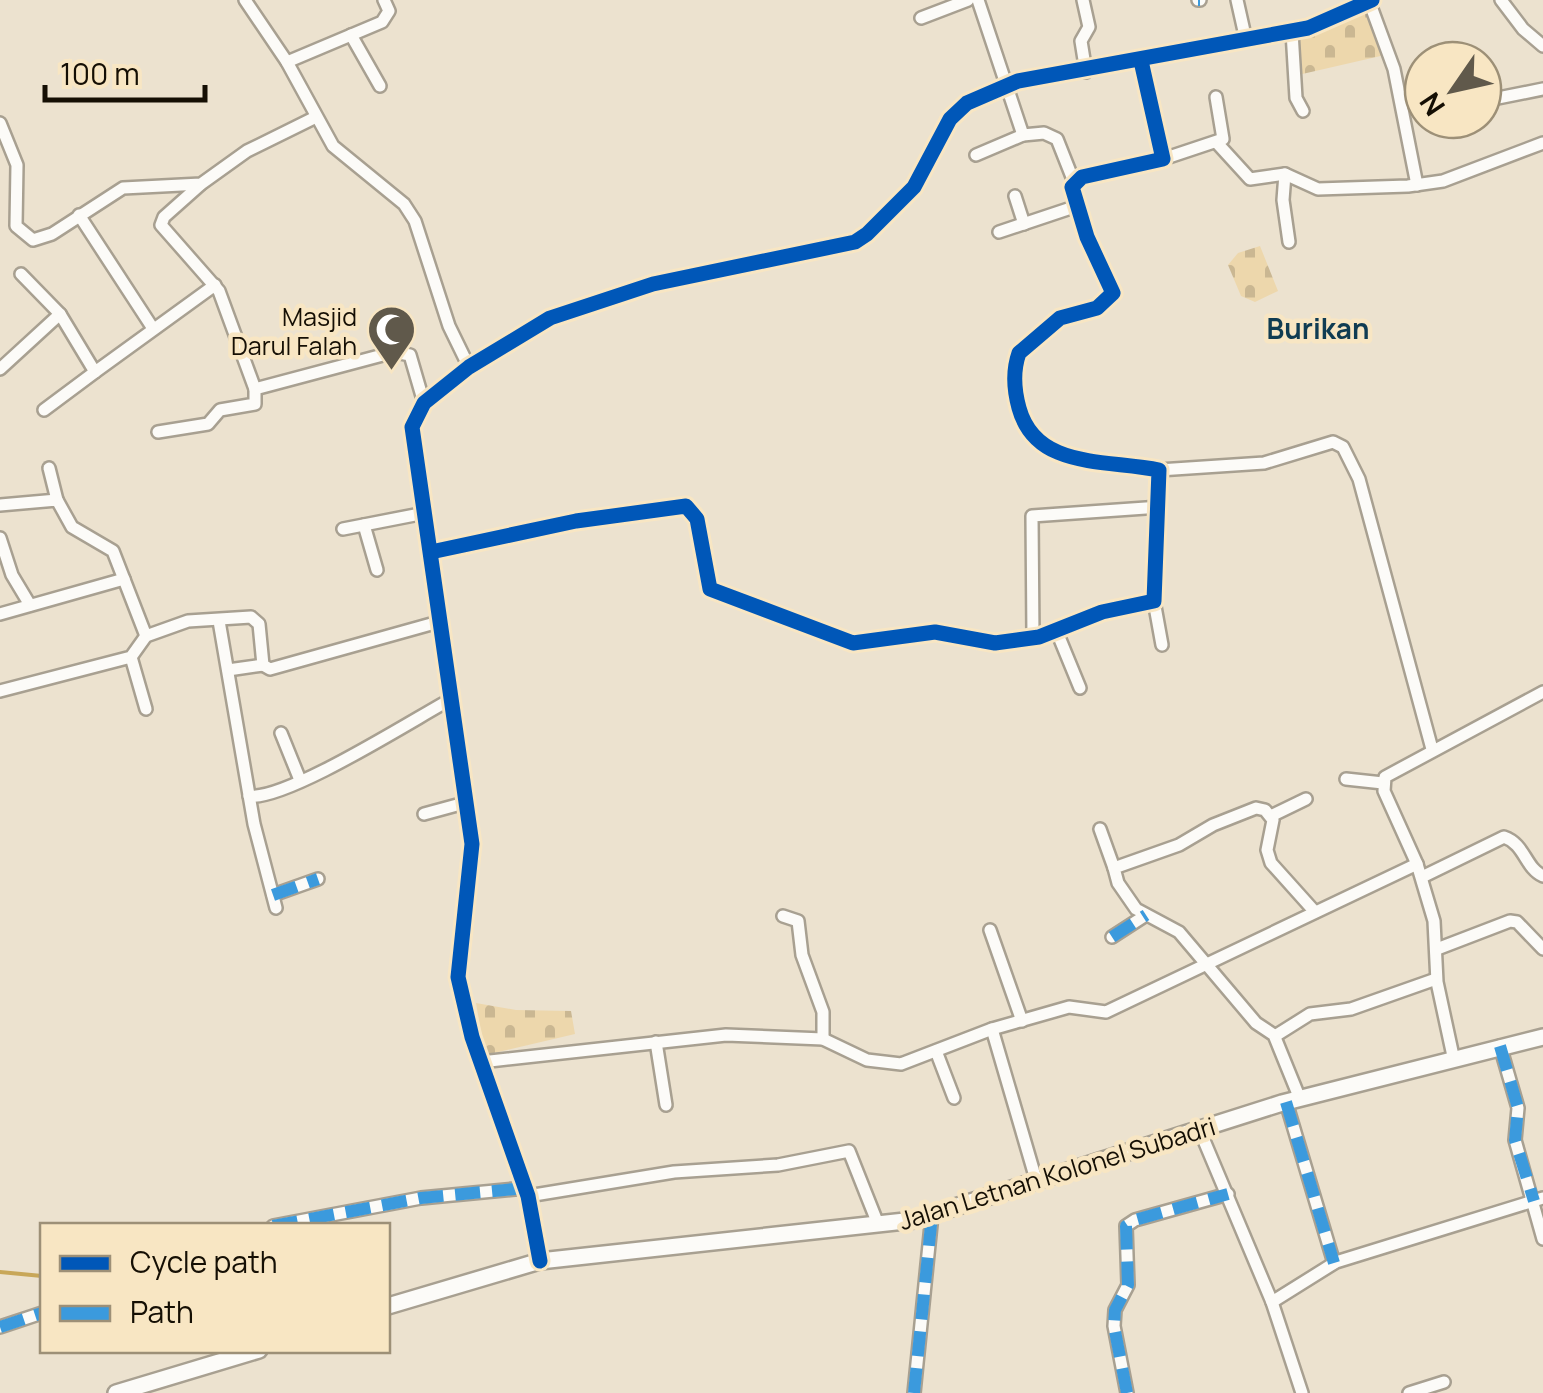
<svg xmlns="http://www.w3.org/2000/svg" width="1543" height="1393" font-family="Manrope,sans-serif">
<defs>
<pattern id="cemetery-stones" width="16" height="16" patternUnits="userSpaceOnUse" patternTransform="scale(2.5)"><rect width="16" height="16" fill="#edd7ac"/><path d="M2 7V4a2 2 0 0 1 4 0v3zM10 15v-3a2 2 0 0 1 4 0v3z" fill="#cab792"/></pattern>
</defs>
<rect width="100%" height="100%" fill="#ece2cf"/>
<g fill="url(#cemetery-stones)">
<polygon points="1367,12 1385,55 1298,75 1295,42"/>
<polygon points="1260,246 1278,291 1255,302 1241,296 1228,265 1238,253"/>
<polygon points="476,1003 516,1010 571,1011 575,1034 485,1055"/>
</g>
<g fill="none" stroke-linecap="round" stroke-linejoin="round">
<polyline stroke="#c8a759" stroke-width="4" points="0,1272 42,1276"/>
<defs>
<g id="minor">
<polyline points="245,0 287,62 333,146 404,204 415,221 449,326 469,367"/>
<polyline points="978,0 1023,135 1044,133 1057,139 1074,182"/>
<polyline points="1083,0 1089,27 1081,41 1086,72"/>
<polyline points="1198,0 1200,0"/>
<polyline points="1237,0 1246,40"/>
<polyline points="1501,0 1523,29 1543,46"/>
<polyline points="1369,1 1394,69 1417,185"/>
<polyline points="921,18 968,0"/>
<polyline points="1292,32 1296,98 1303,111"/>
<polyline points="351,35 380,86"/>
<polyline points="287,62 382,22 389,11 384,0"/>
<polyline points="1483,101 1543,89"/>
<polyline points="0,123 17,165 16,226 33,240 52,234 123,188 201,184 247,151 316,117"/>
<polyline points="1218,144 1250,179 1285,174 1318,189 1408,186 1443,181 1543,143"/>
<polyline points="976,155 1023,135"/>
<polyline points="1163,159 1223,139 1216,97"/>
<polyline points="1285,174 1283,200 1289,242"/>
<polyline points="200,185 164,217 161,225 219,291 255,389"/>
<polyline points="1015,196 1024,224"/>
<polyline points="79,215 152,327"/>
<polyline points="999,232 1077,206"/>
<polyline points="21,274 60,314 95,372 215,285"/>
<polyline points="0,369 60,314"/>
<polyline points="44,410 95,372"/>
<polyline points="158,432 208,424 220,410 255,404 255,389 394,352 410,355 424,403"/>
<polyline points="49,468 57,500"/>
<polyline points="1159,470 1264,463 1333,442 1343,447 1359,479 1432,749"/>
<polyline points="0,505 57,500 72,527 113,551 146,636"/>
<polyline points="364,525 377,570"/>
<polyline points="343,529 425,513"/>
<polyline points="0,538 12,575 30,605"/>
<path d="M431,552l145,-31 110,-15 11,13 13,70 143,54 82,-11 60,11 44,-6 63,-25 52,-11 5,-131c-52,-11 -123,0 -140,-62 -5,-18 -6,-38 0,-55l41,-35 37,-10 16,-15 -26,-56 -15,-50 10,-10 81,-18 -22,-98"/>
<polyline points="1154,601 1162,645"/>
<polyline points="0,614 124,579"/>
<polyline points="219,621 254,824 276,908"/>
<polyline points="1057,632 1080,688"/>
<polyline points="1033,638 1032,516 1160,507"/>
<polyline points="131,657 146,709"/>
<polyline points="228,670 263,665"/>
<polyline points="0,691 131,657 146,636 188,621 251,617 259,624 263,665 270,669 442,621"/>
<polyline points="281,733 300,780"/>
<polyline points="1346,779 1383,783"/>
<path d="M249,796c37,5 165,-77 204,-98"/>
<polyline points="424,814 468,802"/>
<polyline points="1271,816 1306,799"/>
<polyline points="1100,829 1114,868"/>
<polyline points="1417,864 1384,791 1385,777 1543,692"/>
<path d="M1422,877l82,-40c21,7 21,31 39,39"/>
<polyline points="273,895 318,879"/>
<polyline points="783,916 798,921 802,955 823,1012 823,1039"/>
<polyline points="990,930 1022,1021"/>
<polyline points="1112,937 1146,915"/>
<polyline points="1437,949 1510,921 1517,922 1543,949"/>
<polyline points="992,1029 1037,1183"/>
<polyline points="1275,1036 1310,1014 1351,1009 1436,979"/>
<polyline points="656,1042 666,1105"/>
<polyline points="1500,1046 1518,1108 1515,1140 1543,1239"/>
<polyline points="936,1051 954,1098"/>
<polyline points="481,1062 726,1035 823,1039 867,1060 901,1064 992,1029 1069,1007 1106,1012 1417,864 1434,921 1437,982 1453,1056"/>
<polyline points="1300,1099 1274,1035 1256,1023 1179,932 1136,909 1118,883 1114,868 1179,845 1213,825 1256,808 1265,810 1273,820 1267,850 1271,863 1315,912"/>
<polyline points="1286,1102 1334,1263"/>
<polyline points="1200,1131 1272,1302 1302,1393"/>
<polyline points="528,1196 674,1172 778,1165 849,1151 878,1224"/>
<polyline points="273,1226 421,1198 525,1188"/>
<polyline points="540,1261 528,1196 472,1037 458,977 472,844 412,427 424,403 469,367 550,318 653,284 855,242 867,234 914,187 950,119 967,103 1018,81 1308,28 1372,0"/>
<polyline points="1272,1302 1336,1262 1543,1198"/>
<polyline points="0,1327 42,1313"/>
<polyline points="914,1393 932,1215"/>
<polyline points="1127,1393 1114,1326 1115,1310 1128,1285 1126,1226 1135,1220 1228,1194"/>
<polyline points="1409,1393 1444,1382"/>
</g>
<g id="secondary">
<polyline points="388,1306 540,1261 914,1220 1282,1103 1543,1037"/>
<polyline points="116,1393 259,1350"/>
</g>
</defs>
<use href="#minor" stroke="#a8a091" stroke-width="16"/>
<use href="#secondary" stroke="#a8a091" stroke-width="20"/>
<use href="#minor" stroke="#fcfbf8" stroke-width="11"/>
<use href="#secondary" stroke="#fcfbf8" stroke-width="15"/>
<g stroke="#3b9add" stroke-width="12" stroke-dasharray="25 12" stroke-linecap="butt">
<polyline points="1198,0 1200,0"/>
<polyline points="273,895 318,879"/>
<polyline points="1112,937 1146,915"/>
<polyline points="1500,1046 1518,1108 1515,1140 1534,1201"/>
<polyline points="1286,1102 1334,1263"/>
<polyline points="273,1226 421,1198 525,1188"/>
<polyline points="0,1327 42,1313"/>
<polyline points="914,1393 932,1215"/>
<polyline points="1127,1393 1114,1326 1115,1310 1128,1285 1126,1226 1135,1220 1228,1194"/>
</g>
<defs>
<g id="cycleway">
<path d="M431,552l145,-31 110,-15 11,13 13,70 143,54 82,-11 60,11 44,-6 63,-25 52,-11 5,-131c-52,-11 -123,0 -140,-62 -5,-18 -6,-38 0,-55l41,-35 37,-10 16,-15 -26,-56 -15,-50 10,-10 81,-18 -22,-98"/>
<polyline points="540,1261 528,1196 472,1037 458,977 472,844 412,427 424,403 469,367 550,318 653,284 855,242 867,234 914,187 950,119 967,103 1018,81 1308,28 1372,0"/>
</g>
</defs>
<use href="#cycleway" stroke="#f8e6c3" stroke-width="21"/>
<use href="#cycleway" stroke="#0057b8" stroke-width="15"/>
</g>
<defs>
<symbol id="mosque-pin" viewBox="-11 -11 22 30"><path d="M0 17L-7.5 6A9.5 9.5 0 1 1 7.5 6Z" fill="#60594b" stroke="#f8e6c3"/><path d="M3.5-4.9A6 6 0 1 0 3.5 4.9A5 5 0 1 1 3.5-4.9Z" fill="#fff"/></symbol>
</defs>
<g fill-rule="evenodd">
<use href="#mosque-pin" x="364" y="302" width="55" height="75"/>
</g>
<g text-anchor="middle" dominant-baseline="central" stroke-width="9" stroke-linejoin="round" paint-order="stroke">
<g font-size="25" fill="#150f04" stroke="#f8e6c3" text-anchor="end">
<text x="357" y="316">Masjid<tspan x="357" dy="29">Darul Falah</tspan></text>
</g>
<g font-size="25" fill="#150f04" stroke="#f8e6c3">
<text transform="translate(1057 1173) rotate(-17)">Jalan Letnan Kolonel Subadri</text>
</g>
<g font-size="28" font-weight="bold" fill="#103c52" stroke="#f8e6c3">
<text x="1318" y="328">Burikan</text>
</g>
</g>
<rect x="40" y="1223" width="350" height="130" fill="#f8e6c3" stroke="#9d9077" stroke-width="2.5"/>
<rect x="60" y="1256" width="50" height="15" fill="#0057b8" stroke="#9d9077" stroke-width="2.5"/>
<text x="130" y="1273" font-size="30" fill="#150f04">Cycle path</text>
<rect x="60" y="1306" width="50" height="15" fill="#3b9add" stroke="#9d9077" stroke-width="2.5"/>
<text x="130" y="1323" font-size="30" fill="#150f04">Path</text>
<g transform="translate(1453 90) rotate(236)"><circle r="48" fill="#f8e6c3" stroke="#9d9077" stroke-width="2.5"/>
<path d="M0-8L18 38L0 25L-18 38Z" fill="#60594b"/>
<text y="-15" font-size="28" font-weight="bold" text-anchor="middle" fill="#150f04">N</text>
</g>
<path d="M45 85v15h160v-15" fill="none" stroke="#150f04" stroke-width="5"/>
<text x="60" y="85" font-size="30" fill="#150f04" stroke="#f8e6c3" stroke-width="8" paint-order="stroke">100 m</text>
</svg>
